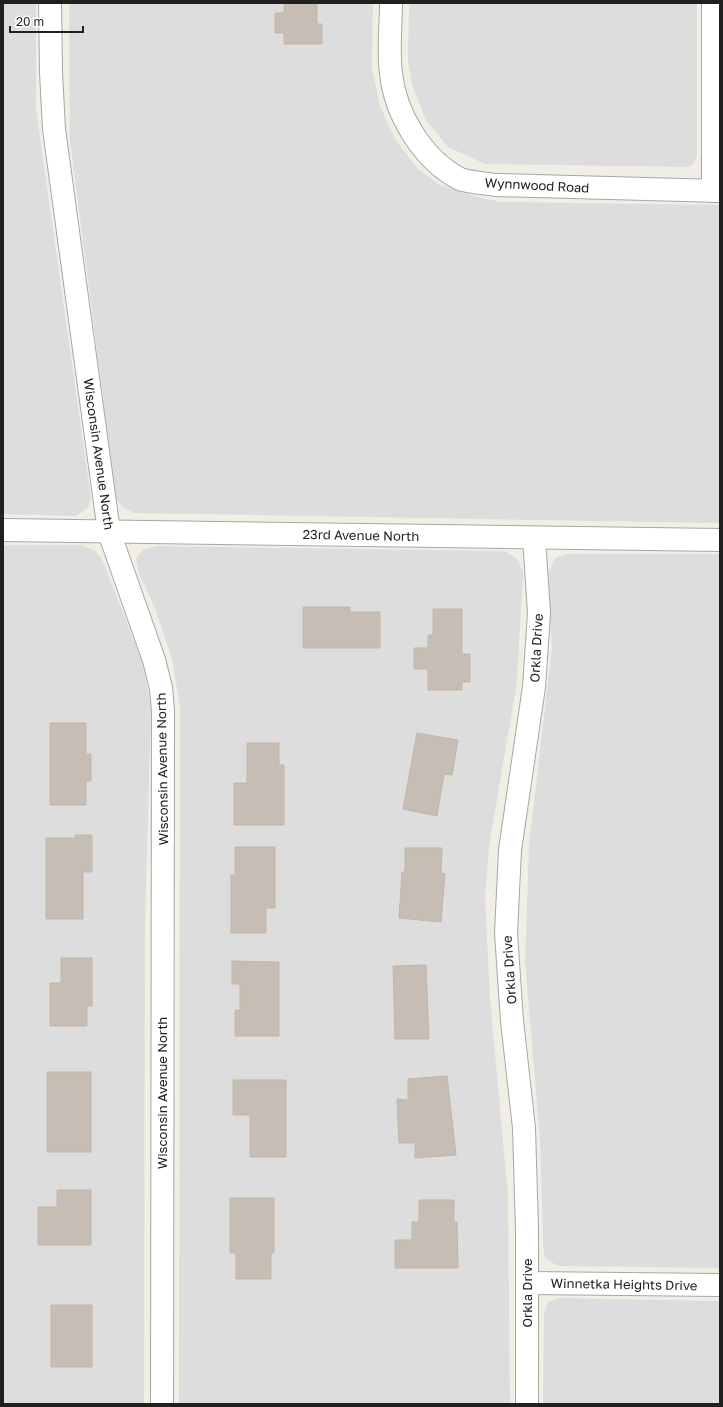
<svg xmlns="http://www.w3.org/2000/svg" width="723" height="1407" font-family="'Golos Text',sans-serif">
<rect width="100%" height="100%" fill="#f1eee6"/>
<g fill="#dedddd">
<polygon points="3,3 36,3 36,109 91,499 88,508 76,516 3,514"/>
<polygon points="69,3 373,3 372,68 380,106 396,141 418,169 440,185 473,196 501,202 720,205 720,523 134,513 124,508 116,499 70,140"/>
<polygon points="409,3 697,3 697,156 693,165 687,167 485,164 448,147 426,120 412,85 408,59"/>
<polygon points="3,545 81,545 94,550 103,561 142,662 151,705 145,928 144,1404 3,1404"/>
<polygon points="157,546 505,551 517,559 523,572 517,682 489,847 485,896 490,998 508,1195 510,1404 179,1404 180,706 172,659 155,608 140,576 136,559 143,550"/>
<polygon points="566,554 720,554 720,1268 558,1266 545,1258 543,1244 540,1140 525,962 529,846 552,648 548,574 555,558"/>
<polygon points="557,1298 720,1301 720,1404 543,1404 544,1315 548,1302"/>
</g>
<g fill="#c6beb5" stroke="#c3b5a7">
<polygon points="284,3 317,3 317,24 322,24 322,44 284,44 284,33 275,33 275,13 284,13"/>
<polygon points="303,607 350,607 350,612 380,612 380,648 303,648"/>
<polygon points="433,609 462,609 462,654 470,654 470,682 462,682 462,690 428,690 428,669 414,669 414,648 428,648 428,635 433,635"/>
<polygon points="50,723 86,723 86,754 91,754 91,781 86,781 86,805 50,805"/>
<polygon points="417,733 458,740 452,775 444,774 437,816 403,809"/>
<polygon points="247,743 279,743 279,765 284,765 284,825 234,825 234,783 247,783"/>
<polygon points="75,835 92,835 92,872 83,872 83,919 46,919 46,838 75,838"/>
<polygon points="235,847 275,847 275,908 266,908 266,933 231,933 231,875 235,875"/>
<polygon points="405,848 442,848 441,873 445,874 441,922 399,918 402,872 405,872"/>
<polygon points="61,958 92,958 92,1006 87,1006 87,1026 50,1026 50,983 61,983"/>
<polygon points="232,961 279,962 279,1036 235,1036 235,1010 240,1010 240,984 232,984"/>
<polygon points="426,965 429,1039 395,1039 393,966"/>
<rect x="47" y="1072" width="44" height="80"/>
<polygon points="447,1076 456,1155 415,1158 415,1143 399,1143 397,1099 408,1100 408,1079"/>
<polygon points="233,1080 286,1080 286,1157 250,1157 250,1115 233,1115"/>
<polygon points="57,1190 91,1190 91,1245 38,1245 38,1207 57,1207"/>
<polygon points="230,1198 274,1198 274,1253 271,1253 271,1279 236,1279 236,1253 230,1253"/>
<polygon points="419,1200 454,1200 454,1222 457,1222 458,1268 395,1268 395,1240 412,1240 412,1222 419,1222"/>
<rect x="51" y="1305" width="41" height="62"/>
</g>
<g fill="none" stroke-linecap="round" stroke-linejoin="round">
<defs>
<g id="street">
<polyline points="50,3 51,72 54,129 109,532 154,660 161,688 163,711 162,1404"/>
<path d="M391,3c0,23 -3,47 0,70 4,41 32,87 69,106 10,4 26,4 36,6l224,6"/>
<polyline points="713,3 713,191"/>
<polyline points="3,530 720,540"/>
<polyline points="527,1283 720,1285"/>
<polyline points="527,1404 527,1229 524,1128 512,1021 506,933 510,850 534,687 539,613 534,538"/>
</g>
</defs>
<use href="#street" stroke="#a7a7a7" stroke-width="24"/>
<use href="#street" stroke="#fff" stroke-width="22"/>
</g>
<g text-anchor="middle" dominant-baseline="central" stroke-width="4" stroke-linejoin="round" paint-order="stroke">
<g font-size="13" fill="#202020" stroke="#fff">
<text transform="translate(537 185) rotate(3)">Wynnwood Road</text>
<text transform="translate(99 454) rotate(82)">Wisconsin Avenue North</text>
<text transform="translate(361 535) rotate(1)">23rd Avenue North</text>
<text transform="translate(536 648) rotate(-87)">Orkla Drive</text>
<text transform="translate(162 769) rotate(-91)">Wisconsin Avenue North</text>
<text transform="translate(509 970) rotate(-94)">Orkla Drive</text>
<text transform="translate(162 1093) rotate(-90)">Wisconsin Avenue North</text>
<text transform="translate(624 1284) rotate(1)">Winnetka Heights Drive</text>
<text transform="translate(527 1293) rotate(-90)">Orkla Drive</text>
</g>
</g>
<rect width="723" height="1407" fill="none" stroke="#202020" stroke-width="8"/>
<path d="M10 26v6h73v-6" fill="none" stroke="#202020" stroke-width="2"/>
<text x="16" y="26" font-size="12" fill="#202020" stroke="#ffffff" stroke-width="3" paint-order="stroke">20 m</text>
</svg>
